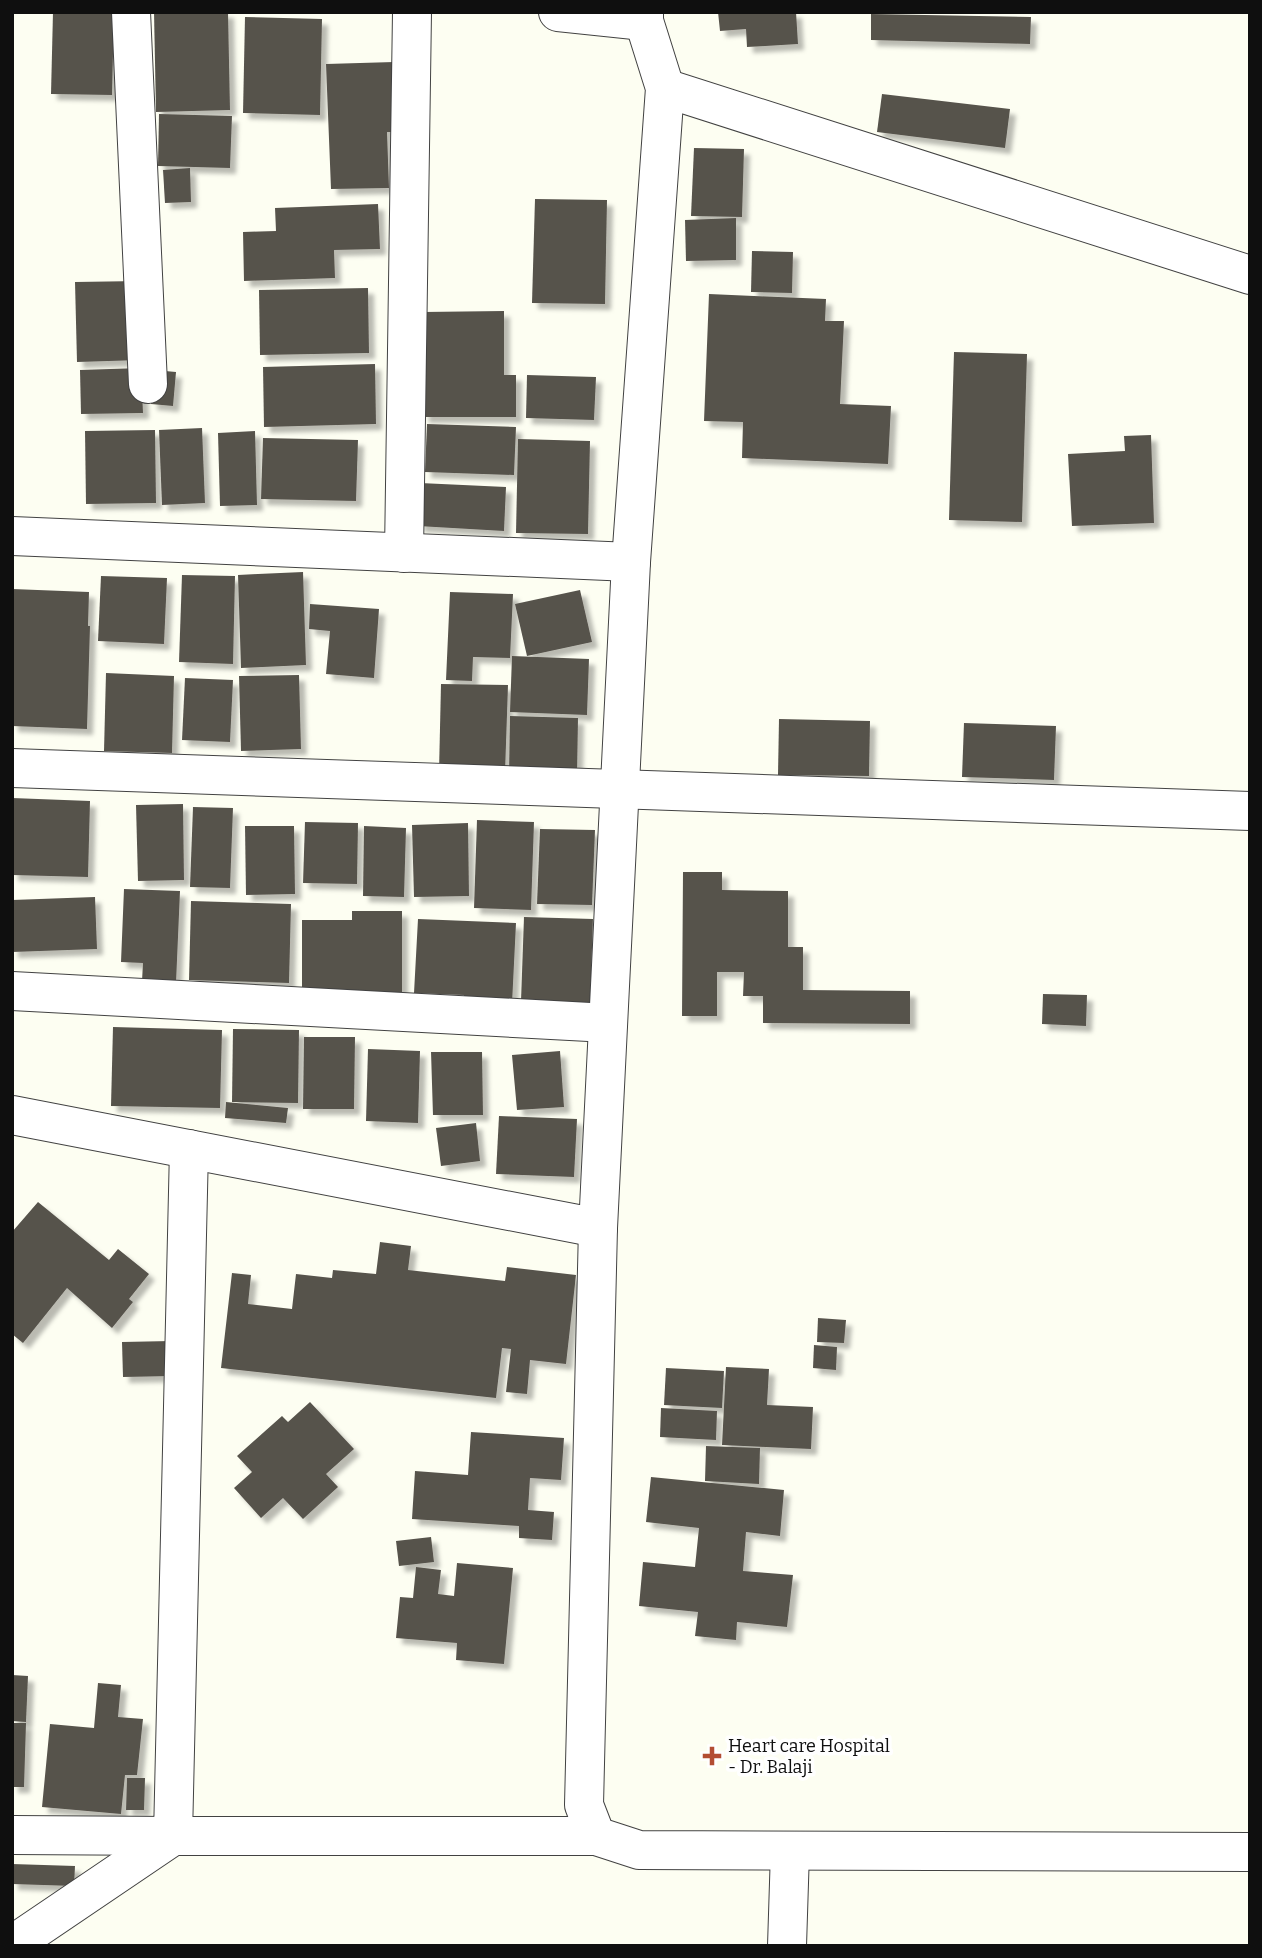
<svg xmlns="http://www.w3.org/2000/svg" width="1262" height="1958" font-family="Bitter,serif">
<defs>
<filter id="shadow"><feDropShadow dx="6" dy="6" stdDeviation="2" flood-color="#0004"/></filter>
</defs>
<rect width="100%" height="100%" fill="#fdfef2"/>
<g fill="#57534c" filter="url(#shadow)">
<polygon points="53,12 114,12 112,95 51,94"/>
<polygon points="154,12 228,12 230,110 156,112"/>
<polygon points="718,12 796,12 798,44 747,47 746,29 720,31"/>
<polygon points="871,14 1031,17 1030,44 871,40"/>
<polygon points="245,17 322,19 320,115 243,113"/>
<polygon points="394,62 396,132 387,132 389,188 331,189 326,64"/>
<polygon points="882,94 1010,109 1005,148 877,132"/>
<polygon points="159,114 232,116 230,168 158,166"/>
<polygon points="694,148 744,149 742,217 691,216"/>
<polygon points="190,168 191,202 165,203 163,170"/>
<polygon points="535,199 607,200 605,304 532,303"/>
<polygon points="378,204 380,249 334,250 335,278 244,281 243,232 276,231 275,208"/>
<polygon points="736,218 736,260 686,261 685,220"/>
<polygon points="752,251 793,252 792,293 751,292"/>
<polygon points="140,281 141,360 77,362 75,282"/>
<polygon points="368,288 369,353 260,355 259,290"/>
<polygon points="709,294 826,299 825,321 844,321 840,404 891,406 888,464 742,458 743,422 704,421"/>
<polygon points="504,311 504,375 516,375 516,417 423,417 423,312"/>
<polygon points="954,352 1027,354 1022,522 949,520"/>
<polygon points="375,364 376,424 264,427 263,367"/>
<polygon points="141,368 143,413 81,414 80,370"/>
<polygon points="154,370 176,372 173,406 151,404"/>
<polygon points="527,375 596,377 594,420 526,418"/>
<polygon points="427,424 516,427 514,475 425,472"/>
<polygon points="202,428 205,503 162,505 159,430"/>
<polygon points="155,430 156,503 86,504 85,431"/>
<polygon points="255,431 257,505 220,506 218,433"/>
<polygon points="1151,435 1154,523 1072,526 1068,454 1125,451 1124,436"/>
<polygon points="263,438 358,440 356,501 261,499"/>
<polygon points="518,439 590,441 588,534 516,533"/>
<polygon points="420,483 506,487 504,531 418,526"/>
<polygon points="303,572 306,665 241,668 238,575"/>
<polygon points="182,575 235,576 233,664 179,662"/>
<polygon points="101,576 167,578 164,644 98,641"/>
<polygon points="12,589 89,592 88,626 90,626 87,729 12,726"/>
<polygon points="580,590 592,642 527,656 515,604"/>
<polygon points="450,592 513,594 510,658 473,657 472,681 446,680"/>
<polygon points="310,604 379,609 374,678 326,674 330,631 309,629"/>
<polygon points="512,656 589,659 587,715 510,712"/>
<polygon points="106,673 174,676 172,753 104,751"/>
<polygon points="299,675 301,749 241,751 239,676"/>
<polygon points="185,678 233,680 230,742 182,740"/>
<polygon points="441,684 508,685 505,773 439,772"/>
<polygon points="510,716 578,718 577,776 509,775"/>
<polygon points="779,719 870,721 869,776 778,775"/>
<polygon points="964,723 1056,726 1054,780 962,777"/>
<polygon points="12,798 90,801 88,877 12,875"/>
<polygon points="183,804 184,880 138,881 136,805"/>
<polygon points="193,807 233,808 230,888 190,887"/>
<polygon points="477,820 534,822 531,910 474,908"/>
<polygon points="305,822 358,823 357,884 303,883"/>
<polygon points="468,823 469,896 414,897 412,825"/>
<polygon points="245,826 294,826 295,894 246,895"/>
<polygon points="364,826 406,828 404,897 363,896"/>
<polygon points="540,829 595,830 592,905 537,904"/>
<polygon points="683,872 722,872 722,890 788,891 788,947 803,947 803,990 910,991 910,1024 763,1023 763,996 743,996 744,972 717,972 717,1016 682,1016"/>
<polygon points="124,889 180,891 176,983 142,981 143,963 121,962"/>
<polygon points="95,897 97,949 12,952 12,900"/>
<polygon points="191,901 291,904 289,983 189,980"/>
<polygon points="352,911 402,911 402,992 302,992 302,920 352,920"/>
<polygon points="524,917 593,919 590,1004 521,1001"/>
<polygon points="418,919 516,923 512,1004 464,1002 464,995 414,993"/>
<polygon points="1043,994 1087,995 1086,1026 1042,1024"/>
<polygon points="113,1027 222,1030 220,1108 111,1106"/>
<polygon points="233,1029 299,1030 298,1103 232,1102"/>
<polygon points="304,1037 355,1037 354,1109 303,1109"/>
<polygon points="368,1049 420,1051 418,1123 366,1121"/>
<polygon points="560,1051 564,1107 517,1110 512,1055"/>
<polygon points="431,1052 482,1052 483,1115 433,1115"/>
<polygon points="226,1102 288,1108 286,1123 225,1118"/>
<polygon points="499,1116 577,1119 574,1177 496,1174"/>
<polygon points="476,1123 480,1161 441,1166 436,1128"/>
<polygon points="38,1202 109,1260 118,1249 149,1274 129,1299 133,1302 112,1328 67,1288 23,1343 12,1334 12,1232"/>
<polygon points="380,1242 411,1246 408,1270 505,1281 507,1267 576,1275 566,1364 530,1360 527,1394 506,1392 511,1349 502,1348 496,1398 221,1368 232,1273 251,1275 248,1304 292,1309 296,1274 332,1278 333,1270 376,1274"/>
<polygon points="818,1318 846,1320 844,1343 817,1342"/>
<polygon points="171,1341 172,1376 123,1377 122,1342"/>
<polygon points="814,1345 837,1347 836,1370 813,1368"/>
<polygon points="726,1367 769,1369 767,1405 813,1407 811,1449 722,1445"/>
<polygon points="666,1368 724,1371 722,1408 664,1405"/>
<polygon points="310,1402 354,1449 326,1474 338,1487 303,1519 283,1498 261,1518 234,1488 252,1472 237,1456 282,1416 288,1422"/>
<polygon points="661,1408 717,1411 716,1440 660,1437"/>
<polygon points="471,1432 564,1438 561,1480 530,1478 528,1510 554,1512 552,1540 519,1538 519,1526 412,1519 415,1471 468,1475"/>
<polygon points="706,1446 760,1448 759,1484 705,1481"/>
<polygon points="651,1477 784,1490 780,1536 746,1532 743,1571 793,1575 787,1627 737,1622 736,1640 695,1636 698,1612 639,1606 643,1562 695,1567 699,1528 646,1522"/>
<polygon points="431,1537 434,1562 399,1566 396,1541"/>
<polygon points="457,1563 513,1568 504,1664 456,1660 457,1643 396,1638 400,1597 413,1598 416,1567 441,1570 438,1594 454,1596"/>
<polygon points="12,1675 28,1676 26,1722 12,1721"/>
<polygon points="98,1683 121,1685 118,1717 143,1719 137,1775 125,1775 121,1814 42,1807 50,1724 94,1728"/>
<polygon points="12,1723 26,1723 24,1787 12,1787"/>
<polygon points="127,1778 145,1778 144,1810 126,1810"/>
<polygon points="12,1864 75,1866 74,1886 12,1884"/>
</g>
<g fill="none" stroke-linecap="round" stroke-linejoin="round">
<defs>
<g id="street">
<polyline points="131,12 148,384"/>
<polyline points="558,12 644,21"/>
<polyline points="665,88 1250,275"/>
<polyline points="12,536 631,562 665,88 644,21 644,12"/>
<polyline points="404,553 412,12"/>
<polyline points="12,768 1250,811"/>
<polyline points="12,991 608,1023"/>
<polyline points="12,1115 598,1228 631,562"/>
<polyline points="598,1228 584,1805 596,1836 639,1850 1250,1852"/>
<polyline points="12,1835 173,1836 189,1149"/>
<polyline points="12,1945 173,1836 596,1836"/>
<polyline points="787,1946 790,1851"/>
</g>
</defs>
<use href="#street" stroke="#424242" stroke-width="40"/>
<use href="#street" stroke="#fff" stroke-width="38"/>
</g>
<path fill="#b34d33" stroke="#fff" stroke-width="2.5" d="M708.5 1745.5h7v7h7v7h-7v7h-7v-7h-7v-7h7z"/>
<g text-anchor="middle" dominant-baseline="central" stroke-width="7" stroke-linejoin="round" paint-order="stroke">
<g font-size="18" fill="#0f0f0f" stroke="#fff" text-anchor="start">
<text x="728" y="1746">Heart care Hospital<tspan x="728" dy="21">- Dr. Balaji</tspan></text>
</g>
</g>
<rect width="1262" height="1958" fill="none" stroke="#0f0f0f" stroke-width="28"/>
</svg>
